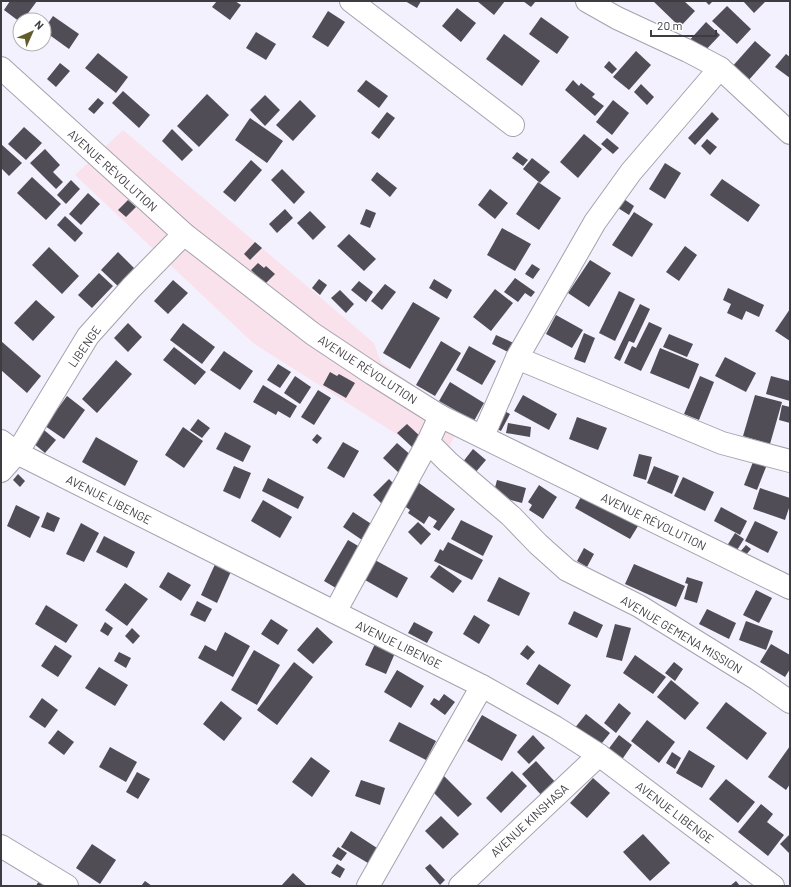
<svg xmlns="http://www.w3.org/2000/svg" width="791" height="887" font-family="Barlow,sans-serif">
<rect width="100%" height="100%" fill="#f4f1fe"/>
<polygon fill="#fae2ec" points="123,130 374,343 381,362 462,420 442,463 253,343 75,175"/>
<g fill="#504d57">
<polygon points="10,1 37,1 23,20 20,20 20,22 4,10"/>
<polygon points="217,1 235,1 241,5 230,20 212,7"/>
<polygon points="405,1 421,1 417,8"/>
<polygon points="477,1 505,1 494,15"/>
<polygon points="523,1 536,1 531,7"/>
<polygon points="653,1 684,1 695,11 680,27"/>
<polygon points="705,1 713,1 709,5"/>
<polygon points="743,1 766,1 754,13"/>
<polygon points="727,6 751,29 737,44 712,21"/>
<polygon points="457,8 476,23 461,42 442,26"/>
<polygon points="328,11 345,22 328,47 312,37"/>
<polygon points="53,16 79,34 69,49 44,31 44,29"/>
<polygon points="541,17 569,37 557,54 529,34"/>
<polygon points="706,22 720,35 701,55 687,43"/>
<polygon points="256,32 276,44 266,60 246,48"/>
<polygon points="504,34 540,61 522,86 486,59"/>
<polygon points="755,41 771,55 747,82 731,68"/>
<polygon points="636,51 651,65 629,90 613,77"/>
<polygon points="98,53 128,77 116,93 85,68"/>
<polygon points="786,54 790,57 790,78 775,67"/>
<polygon points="609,61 617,69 612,74 604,67"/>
<polygon points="60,63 70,71 56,87 47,79"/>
<polygon points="366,80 388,96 379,108 357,91"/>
<polygon points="573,80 579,86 581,83 595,94 592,97 604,106 595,116 565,90"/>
<polygon points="641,84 654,97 647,105 634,92"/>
<polygon points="123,91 150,115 139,128 112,103"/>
<polygon points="207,94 229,115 199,147 177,126"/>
<polygon points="265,95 280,110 265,126 250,110"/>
<polygon points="98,98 104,103 94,114 88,109"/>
<polygon points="300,100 316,116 293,141 276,125"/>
<polygon points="613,100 629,113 612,135 596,122"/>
<polygon points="387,112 395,118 379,139 371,133"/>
<polygon points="712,112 719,119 695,145 688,138"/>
<polygon points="250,118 283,141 267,163 235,140"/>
<polygon points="24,127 42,143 26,160 8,144"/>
<polygon points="172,129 193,150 182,161 162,141"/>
<polygon points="584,134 602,149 578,178 560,162"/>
<polygon points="607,138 619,148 613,154 601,144"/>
<polygon points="707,139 717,147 710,155 701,146"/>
<polygon points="1,144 22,163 9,176 1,168"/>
<polygon points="45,149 60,165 53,172 63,182 56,189 30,163"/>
<polygon points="517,152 528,160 523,166 512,158"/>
<polygon points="532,158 550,172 540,183 523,169"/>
<polygon points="251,160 262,170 235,202 223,192"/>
<polygon points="665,163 681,173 665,199 649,189"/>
<polygon points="282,169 305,192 294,204 271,180"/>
<polygon points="377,172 397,188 390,197 371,180"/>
<polygon points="32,177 61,204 46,220 17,193"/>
<polygon points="722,179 760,205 748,222 710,195"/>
<polygon points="71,180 80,189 66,204 57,195"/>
<polygon points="538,182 561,198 539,230 516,214"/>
<polygon points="490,189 508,203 495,219 478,205"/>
<polygon points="88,193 100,204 81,225 69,214"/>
<polygon points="621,197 634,206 629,215 618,208"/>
<polygon points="128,200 136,207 126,217 118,210"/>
<polygon points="285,209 293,218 277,233 269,224"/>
<polygon points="366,209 376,213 370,228 360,224"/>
<polygon points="310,211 326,227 313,240 297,223"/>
<polygon points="634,212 653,224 632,257 612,245"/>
<polygon points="65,216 83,233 75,242 57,225"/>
<polygon points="502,228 531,244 515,271 487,255"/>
<polygon points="349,234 376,259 364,271 337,246"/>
<polygon points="255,242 262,248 250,260 244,254"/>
<polygon points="685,246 697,255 679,281 666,272"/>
<polygon points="49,247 79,276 62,294 32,265"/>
<polygon points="118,252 139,273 122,290 101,270"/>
<polygon points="590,260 611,273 589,307 568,293"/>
<polygon points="258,263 264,268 266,266 275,274 265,284 251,270"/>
<polygon points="532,264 540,269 533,279 525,274"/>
<polygon points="99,273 113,286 92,308 78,295"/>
<polygon points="515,278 535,292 531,297 525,293 518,302 504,292"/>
<polygon points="319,279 327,285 320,295 312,288"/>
<polygon points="434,279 452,290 447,299 429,288"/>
<polygon points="173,280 188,293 168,314 154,301"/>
<polygon points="359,281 373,292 366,302 351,290"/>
<polygon points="385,284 396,292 382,310 371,301"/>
<polygon points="728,288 764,305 759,317 746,311 742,320 727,313 731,304 723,300"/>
<polygon points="495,289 513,303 491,331 473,317"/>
<polygon points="340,290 354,304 346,313 331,298"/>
<polygon points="619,291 635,299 615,341 599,333"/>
<polygon points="36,300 55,317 33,341 14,323"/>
<polygon points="413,302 440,318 410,369 383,353"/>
<polygon points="640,304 650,309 634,343 629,341 620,361 614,358"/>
<polygon points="790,309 790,341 775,331"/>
<polygon points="556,315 583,330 572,348 546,334"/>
<polygon points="649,322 662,328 641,371 624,363 632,346 636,348"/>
<polygon points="128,323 142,337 128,352 114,338"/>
<polygon points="183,323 215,347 202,364 170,340"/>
<polygon points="584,333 595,338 585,363 574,359"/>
<polygon points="669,334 693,344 687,357 663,347"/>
<polygon points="496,335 516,344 512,354 492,344"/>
<polygon points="1,341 41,376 27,393 1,370"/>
<polygon points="441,341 461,353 435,396 416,385"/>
<polygon points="469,346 496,361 482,385 456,370"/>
<polygon points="174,347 206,372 195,385 163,360"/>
<polygon points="660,348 699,364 689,389 650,373"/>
<polygon points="224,351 253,371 240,390 210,370"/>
<polygon points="725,357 756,373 746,392 715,376"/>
<polygon points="116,360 132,374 97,413 82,399"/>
<polygon points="278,364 291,372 280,388 267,380"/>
<polygon points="330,372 337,376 339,374 355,383 346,398 323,385"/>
<polygon points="295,376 311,387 300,404 284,393"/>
<polygon points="700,376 714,382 699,420 684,414"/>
<polygon points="771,376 790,381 790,401 766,394"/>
<polygon points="450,382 484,403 474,421 439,401"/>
<polygon points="263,385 297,406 290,418 278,411 276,415 253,402"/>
<polygon points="318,390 331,398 314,425 301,417"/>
<polygon points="523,395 557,414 549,430 514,411"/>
<polygon points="755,395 782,402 770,444 743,436"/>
<polygon points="67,396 85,410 64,439 45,426"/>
<polygon points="782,405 790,407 790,423 779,420"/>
<polygon points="499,408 510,414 501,431 491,426"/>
<polygon points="577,417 607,428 598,450 569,439"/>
<polygon points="198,419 210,428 202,438 190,430"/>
<polygon points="508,423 531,427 530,437 506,433"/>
<polygon points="407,424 422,438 413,448 397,433"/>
<polygon points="38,425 56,440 45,453 27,438"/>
<polygon points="183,427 203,441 184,468 165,455"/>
<polygon points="225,432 251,446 243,462 216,449"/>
<polygon points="317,434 322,438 317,444 312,440"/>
<polygon points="96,437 138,461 125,486 82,462"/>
<polygon points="343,442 359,451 344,478 327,468"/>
<polygon points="397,443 413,457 399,473 383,458"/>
<polygon points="473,449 486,460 475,473 462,463"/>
<polygon points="639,454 652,457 646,480 633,476"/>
<polygon points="753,462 766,467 757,490 744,485"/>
<polygon points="234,466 251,473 240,499 223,491"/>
<polygon points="654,466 679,476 672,494 647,483"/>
<polygon points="18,474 25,481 20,487 13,480"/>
<polygon points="683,477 714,492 705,511 674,496"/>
<polygon points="268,478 304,497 298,509 262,491"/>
<polygon points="389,479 400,490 384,506 373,495"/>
<polygon points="497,480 526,488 522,503 493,495"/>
<polygon points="419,483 455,509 439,531 433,527 437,521 429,516 424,524 408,513 410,510 403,505"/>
<polygon points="539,485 557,497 543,519 529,510 532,505 528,502"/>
<polygon points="760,488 790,498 790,505 785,520 753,509"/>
<polygon points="582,495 638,526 630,539 575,508"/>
<polygon points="263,500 292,517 280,538 251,521"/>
<polygon points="16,505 40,517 30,538 7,526"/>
<polygon points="721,507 747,521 740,535 714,521"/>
<polygon points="47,512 60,518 54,532 41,527"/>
<polygon points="353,512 376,527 365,542 343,527"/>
<polygon points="461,520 493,536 483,556 451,539"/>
<polygon points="755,521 778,532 768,553 745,541"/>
<polygon points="418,522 431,534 421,545 408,532"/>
<polygon points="81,523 99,533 84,562 66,554"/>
<polygon points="735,533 744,539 734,555 725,549"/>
<polygon points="104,536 135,552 127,568 96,552"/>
<polygon points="348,540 365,550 341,591 324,581"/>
<polygon points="448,542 483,560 472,580 434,561 440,549 443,551"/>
<polygon points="746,545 751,549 744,557 740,552"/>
<polygon points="584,548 594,554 587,567 577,561"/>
<polygon points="217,560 233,567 217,603 201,595"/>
<polygon points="375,560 408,578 397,598 365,580"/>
<polygon points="634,564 685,586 676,607 625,584"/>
<polygon points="439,565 462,581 453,593 430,577"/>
<polygon points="168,572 191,585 181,601 159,587"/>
<polygon points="499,577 530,593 519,616 487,601"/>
<polygon points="687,577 703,582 697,603 684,599 688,584 685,583"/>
<polygon points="125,583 148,599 127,626 105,610"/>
<polygon points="756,590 772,598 759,623 743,615"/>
<polygon points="197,601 212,609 205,622 190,615"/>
<polygon points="46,605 78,625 66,643 35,624"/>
<polygon points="707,609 736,623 729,639 699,624"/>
<polygon points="574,611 603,625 597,638 568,624"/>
<polygon points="474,615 490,625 479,644 463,634"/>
<polygon points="271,619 288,630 278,645 261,634"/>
<polygon points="746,621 773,631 766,650 739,640"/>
<polygon points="105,622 113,628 108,636 100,631"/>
<polygon points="414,622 433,632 427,643 408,633"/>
<polygon points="615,624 631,628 622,661 606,657"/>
<polygon points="317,627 333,642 313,664 297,650"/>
<polygon points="132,628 140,636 133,644 125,636"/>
<polygon points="225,632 250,646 233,677 198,658 205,645 216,651"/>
<polygon points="375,644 395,653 386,674 365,665"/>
<polygon points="771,644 790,655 790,669 785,677 760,662"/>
<polygon points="55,645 72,656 58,677 41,666"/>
<polygon points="527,645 535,652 528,660 520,654"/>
<polygon points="254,650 280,665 257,705 231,690"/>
<polygon points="119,652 131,658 126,668 114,661"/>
<polygon points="635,655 666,677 653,694 623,673"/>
<polygon points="294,662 313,677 277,725 257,710"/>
<polygon points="674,662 683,669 675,681 665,673"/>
<polygon points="539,664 571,685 558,705 526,684"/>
<polygon points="99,667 128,685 115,706 85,688"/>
<polygon points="397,670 424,686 411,708 384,692"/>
<polygon points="671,680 699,703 685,720 657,697"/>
<polygon points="444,694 455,702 445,715 430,704 434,698 439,701"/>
<polygon points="42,698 58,710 45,728 29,717"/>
<polygon points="221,701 242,718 224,741 203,724"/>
<polygon points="726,702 767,733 747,760 706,728"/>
<polygon points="619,703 631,713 616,733 604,723"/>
<polygon points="586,714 610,733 598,748 574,729"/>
<polygon points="482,715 517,735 502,761 467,741"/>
<polygon points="647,720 675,742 659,763 631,741"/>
<polygon points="399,722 436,741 426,760 389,741"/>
<polygon points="58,730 74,742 64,755 48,743"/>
<polygon points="533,735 545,748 529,764 517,752"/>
<polygon points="619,735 632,745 621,761 607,751"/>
<polygon points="790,746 790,784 786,790 768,777"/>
<polygon points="110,747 137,762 126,782 99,767"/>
<polygon points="689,750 715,766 702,788 676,773"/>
<polygon points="672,752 681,758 675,769 666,763"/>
<polygon points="311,757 330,771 312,797 292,782"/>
<polygon points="536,761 557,784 543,797 522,774"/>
<polygon points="512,771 527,786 501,813 486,798"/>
<polygon points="137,772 150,779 138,799 126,792"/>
<polygon points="442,774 472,804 458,817 428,787"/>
<polygon points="593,778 610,793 587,818 570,803"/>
<polygon points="726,779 755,802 738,823 709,799"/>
<polygon points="361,780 385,788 380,805 355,796"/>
<polygon points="761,804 773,814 767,822 784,835 768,856 738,832"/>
<polygon points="441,816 459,834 443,849 425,831"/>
<polygon points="351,831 377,848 368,863 341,847"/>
<polygon points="643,834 670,863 650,881 623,852"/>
<polygon points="790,834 790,854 780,844"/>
<polygon points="92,844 116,860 100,884 76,868"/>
<polygon points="338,847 347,853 341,861 332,856"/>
<polygon points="337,864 345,869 340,878 331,873"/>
<polygon points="430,864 445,880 440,885 425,868"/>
<polygon points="293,873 307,886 281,886"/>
<polygon points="40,879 53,886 36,886"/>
<polygon points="145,881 152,886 141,886"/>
<polygon points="736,881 740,886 730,886"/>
</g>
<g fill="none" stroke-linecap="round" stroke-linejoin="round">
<defs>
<g id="minor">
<polyline points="351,1 513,125"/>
<polyline points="587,1 617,18 688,51 720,68 790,133"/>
<polyline points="517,358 722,443 790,461"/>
<polyline points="483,436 517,358 595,222 631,172 720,68"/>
<polyline points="1,441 17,453 482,686 555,727 599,755 773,886"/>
<polyline points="428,442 448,462 511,516 538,544 567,570 639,606 757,679 790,702"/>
<polyline points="1,471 17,453 88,336 131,288 184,234"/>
<polyline points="335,612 428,442 440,416"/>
<polyline points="1,846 67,886"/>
<polyline points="368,886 482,686"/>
<polyline points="460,886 599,755"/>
</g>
<polyline id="tertiary" points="1,68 184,234 313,334 373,374 440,416 790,588"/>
</defs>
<use href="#minor" stroke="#a4a2ad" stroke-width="24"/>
<use href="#tertiary" stroke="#a4a2ad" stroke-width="24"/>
<use href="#minor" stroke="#fff" stroke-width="22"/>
<use href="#tertiary" stroke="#fff" stroke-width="22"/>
</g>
<g text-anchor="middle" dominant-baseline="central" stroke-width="4" stroke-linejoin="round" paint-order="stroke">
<g font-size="12" fill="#3d3c41" stroke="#fff">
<text transform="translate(113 170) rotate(42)">AVENUE RÉVOLUTION</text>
<text transform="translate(84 346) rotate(-55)">LIBENGE</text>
<text transform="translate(368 369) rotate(33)">AVENUE RÉVOLUTION</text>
<text transform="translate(109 499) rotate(27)">AVENUE LIBENGE</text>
<text transform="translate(654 521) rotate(26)">AVENUE RÉVOLUTION</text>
<text transform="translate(682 634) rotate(31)">AVENUE GEMENA MISSION</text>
<text transform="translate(399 644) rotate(26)">AVENUE LIBENGE</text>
<text transform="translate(675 812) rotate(37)">AVENUE LIBENGE</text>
<text transform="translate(529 820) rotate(-43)">AVENUE KINSHASA</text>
</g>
</g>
<rect width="791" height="887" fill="none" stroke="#3d3c41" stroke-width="4"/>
<g transform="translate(32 32) rotate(45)"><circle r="19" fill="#ffffff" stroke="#b1b1b3"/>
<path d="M0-3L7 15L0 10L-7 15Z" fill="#615c29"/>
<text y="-6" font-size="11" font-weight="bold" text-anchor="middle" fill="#3d3c41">N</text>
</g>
<path d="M651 30v6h65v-6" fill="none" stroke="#3d3c41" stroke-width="2"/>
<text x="657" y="30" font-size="12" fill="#3d3c41" stroke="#ffffff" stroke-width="3" paint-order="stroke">20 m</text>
</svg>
